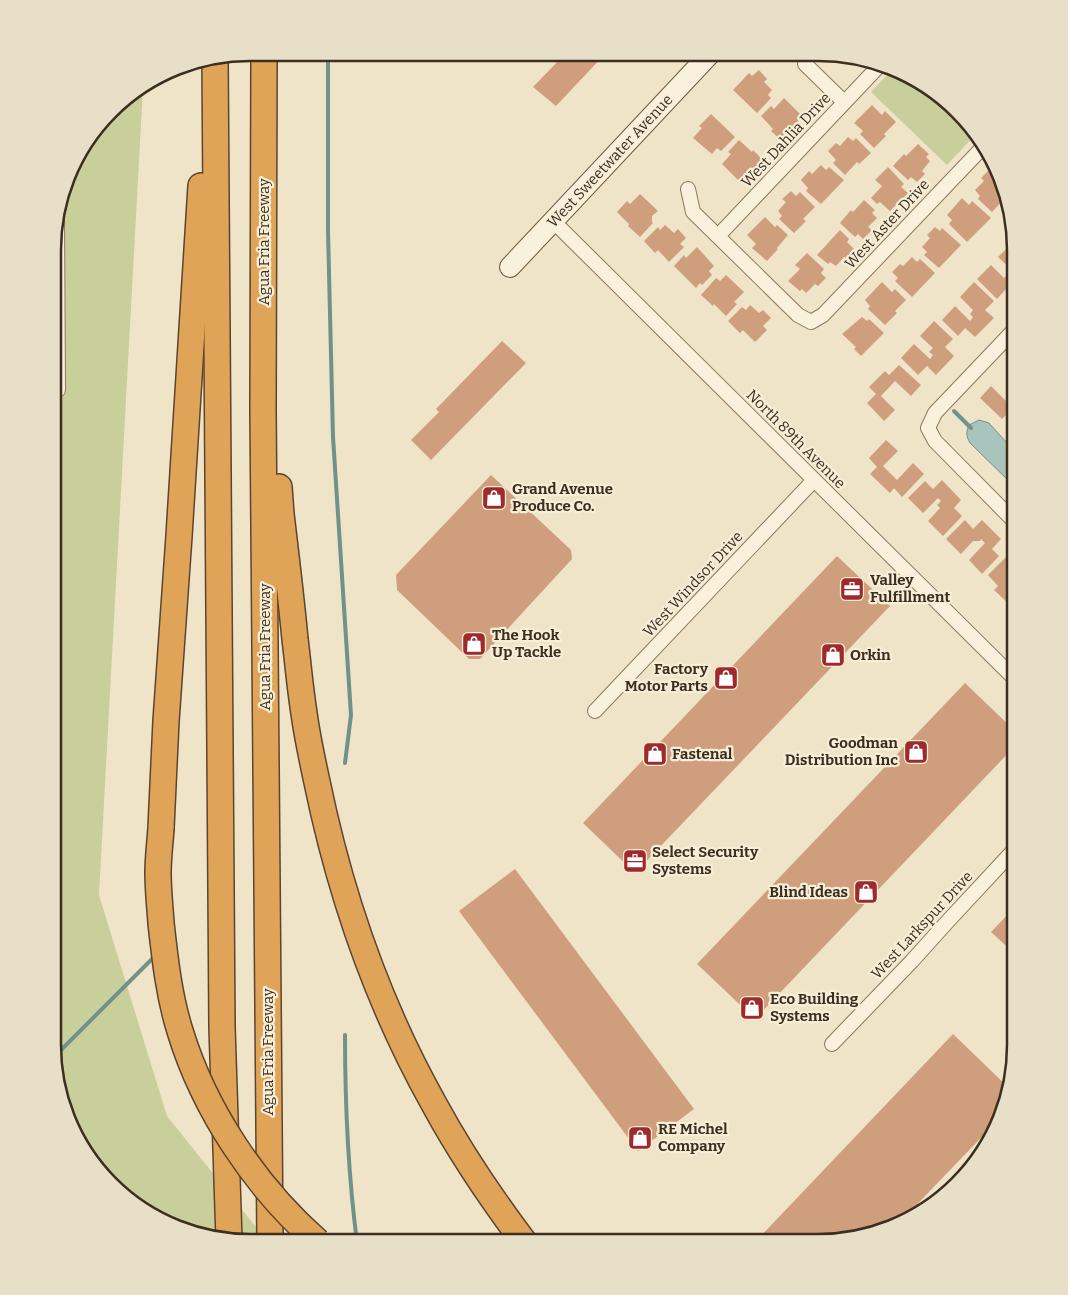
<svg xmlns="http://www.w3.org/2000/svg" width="1068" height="1295" font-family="Bitter,serif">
<rect width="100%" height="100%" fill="#f0e4c8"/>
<g fill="#c9cf9b">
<polygon points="890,72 928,86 974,136 947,165 871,92"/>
<polygon points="143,88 99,895 167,1116 268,1242 237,1242 187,1232 141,1209 79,1143 59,1096 53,1045 54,224 79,152 120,101"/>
</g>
<path fill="#a9c4bc" stroke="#6f938a" d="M979,420l10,3 18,20 8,6v38l-45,-44c-4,-7 -4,-11 -1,-18z"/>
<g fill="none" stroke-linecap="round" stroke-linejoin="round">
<g stroke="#6f938a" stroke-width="4">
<polyline points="328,53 328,231 333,437 351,715 345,763"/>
<polyline points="954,411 971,428"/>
<path d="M345,1035c0,70 3,138 12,207"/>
<polyline points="54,1057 155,956"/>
</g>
</g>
<g fill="#cf9f7d">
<polygon points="554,53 605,54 556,106 533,87 560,59"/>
<polygon points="759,70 767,79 764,82 772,90 768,95 771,98 757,113 733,90 749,73 752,76"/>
<polygon points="784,98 802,116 797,122 800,125 783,142 771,131 773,129 761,116 771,106 774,109"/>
<polygon points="872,105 882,115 885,111 896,122 884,134 886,136 874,148 860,134 863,131 854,123"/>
<polygon points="711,114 735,137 721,151 717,148 712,154 693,138 702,128 699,126"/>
<polygon points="848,137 853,141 856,138 871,153 859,164 857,162 845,175 833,163 836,160 828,151 836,143 840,146"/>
<polygon points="739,140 752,152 753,150 765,162 749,178 746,175 740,182 722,164 731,154 728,152"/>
<polygon points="918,144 929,154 926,157 930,161 922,171 925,174 917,182 911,177 908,180 893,166 904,154 906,156"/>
<polygon points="821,165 826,170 829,167 844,180 821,204 806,191 808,188 801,180 809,171 812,174"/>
<polygon points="888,167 904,184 901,187 908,193 890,211 880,202 877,204 871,198 882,186 875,180"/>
<polygon points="989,170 994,175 998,172 1007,196 992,212 978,199 980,196 975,190 984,181 981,178"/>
<polygon points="791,191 796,196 800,192 815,207 803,219 806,221 794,233 779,219 782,216 778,211 786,202 782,199"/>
<polygon points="640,194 658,211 652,216 652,222 653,223 640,237 628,226 629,224 617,212 627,201 630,204"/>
<polygon points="962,198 969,205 972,201 991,218 967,242 949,224 952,220 947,215"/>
<polygon points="864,200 875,210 872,213 877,218 868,227 872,230 863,239 858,234 855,237 840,223 851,210 853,212"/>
<polygon points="765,217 775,227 777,225 788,235 777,248 778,249 767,261 752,248 756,244 747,235"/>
<polygon points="665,225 674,233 678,229 686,238 680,244 684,247 669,262 658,250 655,253 644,241 658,227 660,230"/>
<polygon points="935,227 940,231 942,228 961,245 939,268 924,255 927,252 922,247 930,238 927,235"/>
<polygon points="840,230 849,239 847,242 854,249 846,258 844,257 836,266 830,262 828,264 817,255"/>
<polygon points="1013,242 1015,244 1015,293 1013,296 1006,289 997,299 977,279 991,265 1004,278 1012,270 998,257"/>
<polygon points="697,247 714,266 709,271 712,275 702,285 700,283 696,288 674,266 684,255 686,258"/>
<polygon points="807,253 824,269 821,273 826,278 818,286 815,284 806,293 802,289 800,291 788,281 800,269 795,265"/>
<polygon points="912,257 917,262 920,259 935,273 912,297 895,281 898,278 892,272 900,264 903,266"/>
<polygon points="726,275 744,292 734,302 737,304 726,316 714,304 713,306 701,295 716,278 720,281"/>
<polygon points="882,282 892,292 895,289 906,300 895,311 897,313 885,325 868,309 870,306 865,300"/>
<polygon points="974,282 994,301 985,310 994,318 975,337 965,328 958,336 942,320 955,306 970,321 973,317 970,314 973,310 960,297"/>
<polygon points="750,305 759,313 763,310 771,318 763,326 767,330 755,342 743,330 740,333 728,321 742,307 746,310"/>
<polygon points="862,317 867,321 869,319 884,333 861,356 854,349 856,347 842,334"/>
<polygon points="934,321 953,339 945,347 954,356 936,375 927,366 918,375 901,358 914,344 930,359 933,355 929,352 933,348 920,336"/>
<polygon points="502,341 526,363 431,460 411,440 439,412 436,409"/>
<polygon points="899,365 921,385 911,396 895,381 881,396 895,410 884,421 867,403 876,394 869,387 885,371 889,375"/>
<polygon points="1015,365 1015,382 1007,374"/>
<polygon points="991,386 1007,402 1015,393 1015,413 1012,409 1002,419 980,398"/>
<polygon points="886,440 898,451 883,466 897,480 913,463 924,474 902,497 894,488 890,493 870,474 877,467 869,458"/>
<polygon points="491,475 571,550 572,559 480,659 469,659 397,590 396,575"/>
<polygon points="942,480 961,500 954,508 962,516 943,536 928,521 940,508 937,505 941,501 938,498 923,513 908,498 925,481 933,489"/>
<polygon points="965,520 973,529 982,520 1001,539 992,549 999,556 982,574 969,560 985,543 981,539 980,541 973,541 961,554 946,539"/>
<polygon points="1009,554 1015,561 1015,571 1006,580 1015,590 1015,600 1010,605 994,590 998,586 988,575"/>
<polygon points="837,556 890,606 635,873 583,823"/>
<polygon points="965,683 1015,731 1015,746 755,1019 697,964"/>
<polygon points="515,869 694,1109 638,1151 459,911"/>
<polygon points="1015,907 1015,954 991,932"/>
<polygon points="953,1034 1009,1088 1005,1109 1001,1117 902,1220 830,1242 755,1242"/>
</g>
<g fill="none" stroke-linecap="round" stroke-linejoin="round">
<defs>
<g id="street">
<polyline points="805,64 844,102"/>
<polyline points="688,189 693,212 798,315 811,322 823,315 984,146"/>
<polyline points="57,217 58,390"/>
<polyline points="553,221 1015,679"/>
<polyline points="718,236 878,67"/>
<polyline points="1015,522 935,441 928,428 935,413 1015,329"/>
<polyline points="595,711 814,480"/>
<polyline points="832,1044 912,961 948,921 1015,849"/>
</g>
<polyline id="secondary" points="510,267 710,54"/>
<g id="highway">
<polyline points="264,53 263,409 270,1242"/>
<polyline points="215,58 222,1027 229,1240"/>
<path d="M279,487l2,27c5,42 10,83 14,125 3,24 5,49 9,74 3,23 8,46 13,69 23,112 61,222 117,322 26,48 57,94 90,138"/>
<polyline points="161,828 166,721 179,536 201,186"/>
</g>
</defs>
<use href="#street" stroke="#8d765c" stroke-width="16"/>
<use href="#secondary" stroke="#6f573f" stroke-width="22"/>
<use href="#highway" stroke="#5b4430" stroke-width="28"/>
<use href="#street" stroke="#faf1dc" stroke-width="14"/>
<use href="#secondary" stroke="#faf1dc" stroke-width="20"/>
<use href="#highway" stroke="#e0a458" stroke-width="25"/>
<defs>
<path id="highway-bridge" d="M161,828c-1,15 -3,30 -3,45 0,17 2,34 3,50 4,36 8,73 19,108 24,79 76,157 138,211"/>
</defs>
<use href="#highway-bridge" stroke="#5b4430" stroke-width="28" stroke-linecap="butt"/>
<use href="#highway-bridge" stroke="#e0a458" stroke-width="25"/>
</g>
<defs>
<symbol id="shop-square" viewBox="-11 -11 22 22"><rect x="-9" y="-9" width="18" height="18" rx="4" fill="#9e2a2b" stroke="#f7eed8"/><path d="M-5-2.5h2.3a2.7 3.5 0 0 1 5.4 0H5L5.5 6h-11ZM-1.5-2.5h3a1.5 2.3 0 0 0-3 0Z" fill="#fff"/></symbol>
<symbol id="office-square" viewBox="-11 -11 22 22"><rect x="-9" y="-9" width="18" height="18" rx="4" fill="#9e2a2b" stroke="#f7eed8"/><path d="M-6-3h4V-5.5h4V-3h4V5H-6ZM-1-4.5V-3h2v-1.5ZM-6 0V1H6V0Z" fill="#fff"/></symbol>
</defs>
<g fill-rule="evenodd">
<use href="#shop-square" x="480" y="484" width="28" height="28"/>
<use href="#office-square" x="838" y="575" width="28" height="28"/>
<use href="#shop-square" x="460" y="630" width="28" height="28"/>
<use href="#shop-square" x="819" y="641" width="28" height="28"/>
<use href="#shop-square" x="712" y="664" width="28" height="28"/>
<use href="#shop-square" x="902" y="738" width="28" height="28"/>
<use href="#shop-square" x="641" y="740" width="28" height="28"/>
<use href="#office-square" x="621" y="847" width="28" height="28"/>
<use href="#shop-square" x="852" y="878" width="28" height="28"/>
<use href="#shop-square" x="738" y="994" width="28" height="28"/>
<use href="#shop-square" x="626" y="1124" width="28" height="28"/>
</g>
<g text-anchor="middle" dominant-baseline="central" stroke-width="4.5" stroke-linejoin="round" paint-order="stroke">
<g font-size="15" fill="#3d2e20" stroke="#f7eed8">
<text transform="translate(786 140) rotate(-47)">West Dahlia Drive</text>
<text transform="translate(610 161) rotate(-47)">West Sweetwater Avenue</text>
<text transform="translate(887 224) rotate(-47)">West Aster Drive</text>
<text transform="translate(264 242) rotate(-90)">Agua Fria Freeway</text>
<text transform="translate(796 439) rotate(45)">North 89th Avenue</text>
<text transform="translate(693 584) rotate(-47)">West Windsor Drive</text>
<text transform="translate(265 647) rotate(-90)">Agua Fria Freeway</text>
<text transform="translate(922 925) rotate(-47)">West Larkspur Drive</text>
<text transform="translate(268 1052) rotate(-90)">Agua Fria Freeway</text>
</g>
<g font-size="15" font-weight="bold" fill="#3d2e20" stroke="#f7eed8" text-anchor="start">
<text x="512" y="489">Grand Avenue<tspan x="512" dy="17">Produce Co.</tspan></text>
<text x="870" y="580">Valley<tspan x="870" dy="17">Fulfillment</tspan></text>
<text x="492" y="635">The Hook<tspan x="492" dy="17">Up Tackle</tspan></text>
<text x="850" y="655">Orkin</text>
<text x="708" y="669" text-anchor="end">Factory<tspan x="708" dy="17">Motor Parts</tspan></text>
<text x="898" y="743" text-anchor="end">Goodman<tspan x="898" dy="17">Distribution Inc</tspan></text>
<text x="672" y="754">Fastenal</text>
<text x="652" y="852">Select Security<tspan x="652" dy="17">Systems</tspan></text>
<text x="848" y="892" text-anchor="end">Blind Ideas</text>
<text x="770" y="999">Eco Building<tspan x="770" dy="17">Systems</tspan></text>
<text x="658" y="1129">RE Michel<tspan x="658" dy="17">Company</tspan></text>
</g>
</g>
<path d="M0 0H1068V1295H0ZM250 61H818A189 189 0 0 1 1007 250V1045A189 189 0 0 1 818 1234H250A189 189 0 0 1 61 1045V250A189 189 0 0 1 250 61Z" fill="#e8dfc9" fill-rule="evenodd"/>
<path fill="none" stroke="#3d2e20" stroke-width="2.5" d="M250 61H818A189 189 0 0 1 1007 250V1045A189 189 0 0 1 818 1234H250A189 189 0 0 1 61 1045V250A189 189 0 0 1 250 61Z"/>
</svg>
